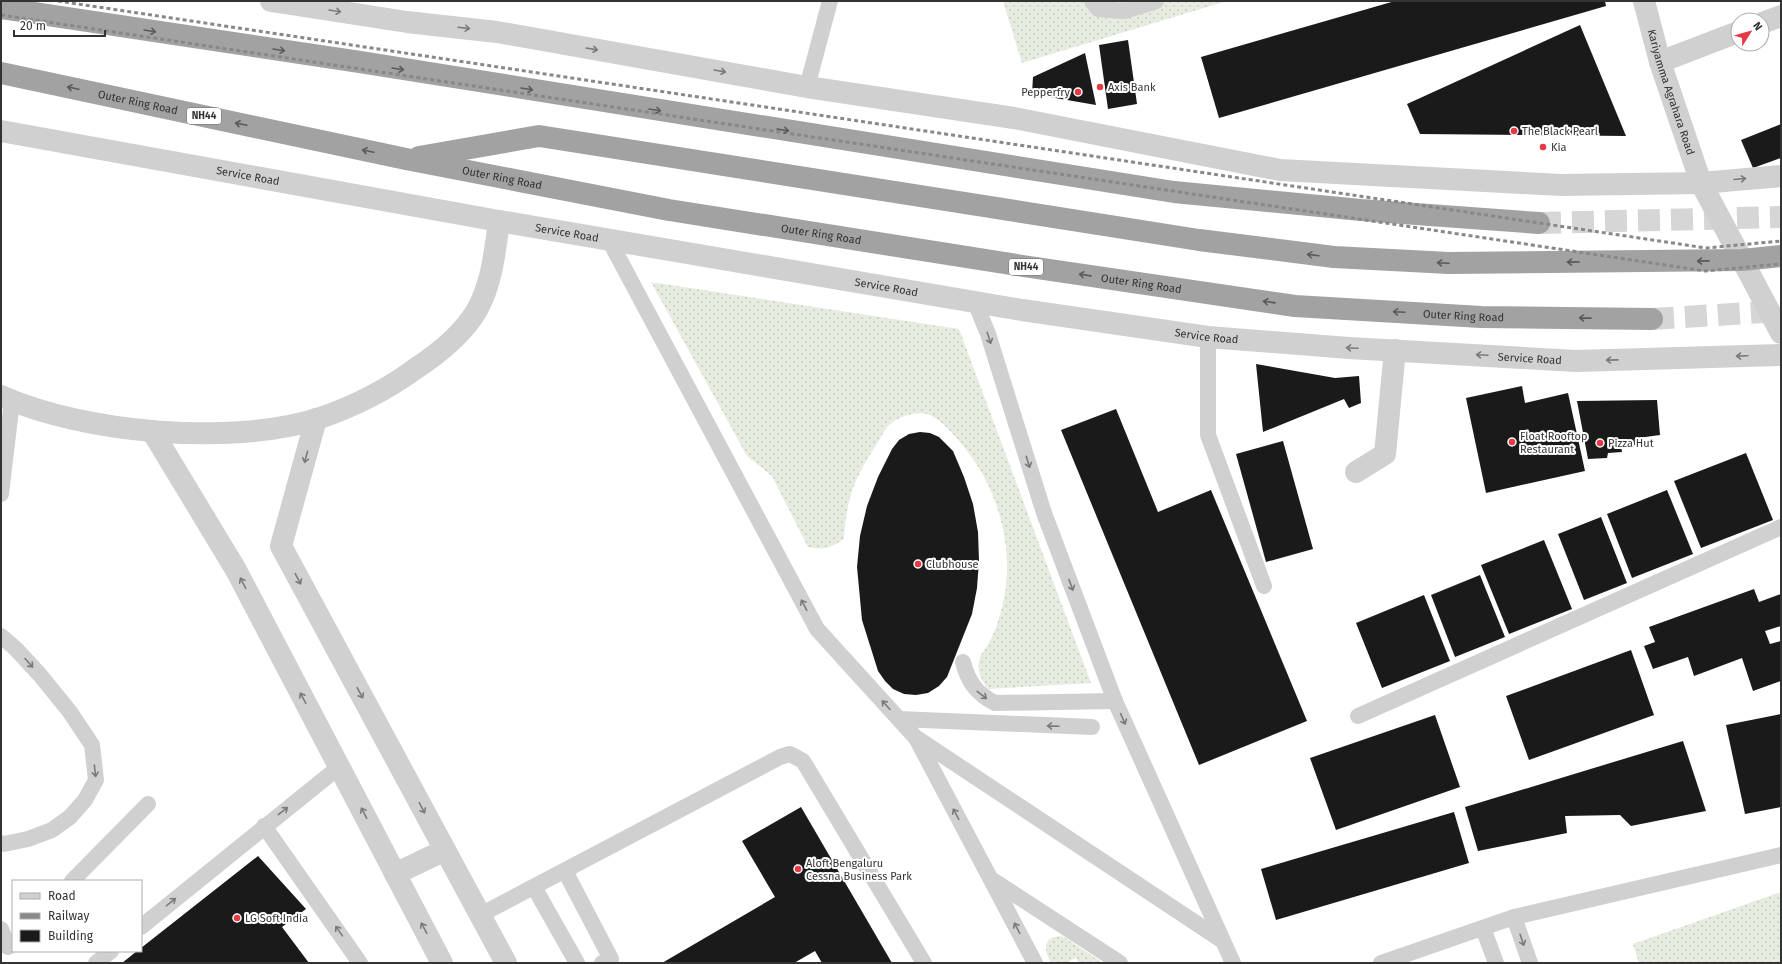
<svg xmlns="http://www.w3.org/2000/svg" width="1782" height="964" font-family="'Fira Sans',sans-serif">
<defs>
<pattern id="grass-dots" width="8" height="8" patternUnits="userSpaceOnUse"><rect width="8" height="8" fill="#e6ecdf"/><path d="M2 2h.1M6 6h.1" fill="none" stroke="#c6cbc0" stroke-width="1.8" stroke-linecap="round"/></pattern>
</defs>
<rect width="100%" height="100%" fill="#fff"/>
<g fill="url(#grass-dots)">
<polygon points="1003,1 1227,1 1022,63"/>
<path d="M651,282l308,47 132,354 -103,6c-6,-8 -11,-17 -9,-27 1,-9 8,-14 11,-21 3,-6 6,-13 8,-20 17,-48 9,-102 -15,-146 -9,-17 -34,-50 -51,-59 -13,-7 -33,0 -43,9 -6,6 -8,13 -13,20 -22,35 -29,51 -32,93 -11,10 -21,12 -36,9l-36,-71 -25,-20z"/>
<polygon points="1781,892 1781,963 1639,963 1633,944"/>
<path d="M1059,936l5,1 39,26h-24l-3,-5 -10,5h-15c-6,-12 -10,-24 8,-27z"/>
</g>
<g fill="#1a1a1a">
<polygon points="1395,1 1605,1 1606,6 1219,118 1201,57"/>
<polygon points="1580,25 1626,136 1420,134 1407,104"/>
<polygon points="1128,40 1137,104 1108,109 1099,45"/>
<polygon points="1085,53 1096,105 1032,94 1033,77"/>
<polygon points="1781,124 1781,158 1753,168 1741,140"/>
<polygon points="1256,364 1335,378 1359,376 1361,403 1349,408 1344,399 1263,432"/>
<polygon points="1522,386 1525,403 1568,393 1585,471 1486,493 1466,398"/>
<polygon points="1657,400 1660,435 1638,438 1638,445 1621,446 1622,452 1608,453 1607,458 1588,459 1577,401"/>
<polygon points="1116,409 1158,512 1211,490 1307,721 1199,765 1061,430"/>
<polygon points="920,432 930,433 939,437 953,451 964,477 973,504 978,532 979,561 977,588 972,614 947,677 939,686 928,693 916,695 904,694 893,689 885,681 878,671 862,620 857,567 860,536 867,506 878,477 892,449 899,440 909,434"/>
<polygon points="1283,441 1313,549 1266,562 1236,454"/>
<polygon points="1746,453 1773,520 1701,548 1674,481"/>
<polygon points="1667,490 1693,554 1632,578 1607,514"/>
<polygon points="1601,517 1627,583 1584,600 1558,534"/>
<polygon points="1544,540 1572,609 1509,634 1481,565"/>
<polygon points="1480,575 1505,637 1455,657 1431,595"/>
<polygon points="1754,589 1759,602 1781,594 1781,626 1765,631 1770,644 1781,641 1781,681 1753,691 1742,658 1694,676 1688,657 1653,669 1644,646 1655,642 1649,627"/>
<polygon points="1424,595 1450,661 1382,688 1356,623"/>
<polygon points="1631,650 1654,715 1529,760 1506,696"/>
<polygon points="1781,714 1781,807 1745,814 1726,725"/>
<polygon points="1435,715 1460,787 1336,830 1310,758"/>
<polygon points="1683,741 1706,811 1631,826 1620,815 1565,816 1567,833 1478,851 1465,807"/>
<polygon points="801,807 892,963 822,963 815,951 794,963 662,963 775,897 742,841"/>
<polygon points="1454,812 1469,863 1276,920 1261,869"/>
<polygon points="258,856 306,909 282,927 309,963 122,963 137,951 141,951 141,948"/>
</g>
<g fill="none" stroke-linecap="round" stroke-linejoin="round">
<g stroke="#d6d6d6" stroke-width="22" stroke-dasharray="22 11" stroke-linecap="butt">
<polyline points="1539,223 1781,217"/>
<polyline points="1652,319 1781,311"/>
</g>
<g stroke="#d0d0d0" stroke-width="16">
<polyline points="1092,1 1098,9 1124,11 1156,1"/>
<polyline points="807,87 830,1"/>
<polyline points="609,240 817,629 916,738 1035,963"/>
<polyline points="975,302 988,334 1044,513 1115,701 1233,963"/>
<polyline points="1208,337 1208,435 1264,586"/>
<polyline points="1,494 12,401"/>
<polyline points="1,636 16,649 40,675 70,712 92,745 96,780 85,800 70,817 52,830 28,839 4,844 1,843"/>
<path d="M963,662c5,20 14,32 32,41l120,-2"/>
<polyline points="1358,716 1781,527"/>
<polyline points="899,719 1092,727"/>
<polyline points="918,739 1223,941"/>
<polyline points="264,826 360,963"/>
<polyline points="565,871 611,959 602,963"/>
<polyline points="72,881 148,804"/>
<polyline points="994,881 1120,963"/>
<polyline points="534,887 577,963"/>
<polyline points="480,915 780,757 790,754 803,761 924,963"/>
<polyline points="1514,917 1530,963"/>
<polyline points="141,927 339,767"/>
<polyline points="1483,928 1496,963"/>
<polyline points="1,929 8,947"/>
<polyline points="96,963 111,951"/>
<polyline points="1381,963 1514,917 1781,855"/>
</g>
<g stroke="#d0d0d0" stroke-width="22">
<polyline points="1762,23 1781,16"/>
<polyline points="1660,62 1738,32"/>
<path d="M1,396c83,37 229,50 316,23 36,-12 68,-28 98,-50 23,-15 48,-35 62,-59 15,-27 18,-59 22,-89"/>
<polyline points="316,419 281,546 506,963"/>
<polyline points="152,431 236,570 442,963"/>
<polyline points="1356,472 1385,454 1395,350"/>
<polyline points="395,874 445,850"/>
</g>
<g stroke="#d0d0d0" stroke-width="22">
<polyline points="271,1 407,22 497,32 807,87 1014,118 1280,170 1561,185 1701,183 1781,176"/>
<path id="s1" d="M1644,1l16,61 41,121 80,150"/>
<path id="s2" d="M1,131l498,90 523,89 186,27 141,11 227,13 205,-6"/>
</g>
<g stroke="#a2a2a2" stroke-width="22">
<polyline points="1,8 360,62 1174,192 1361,210 1539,223"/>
<path id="s3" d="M1,73l405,86 263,51 354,56 272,40 186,11 171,2"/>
<polyline points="419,157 539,136 1199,240 1334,257 1449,263 1742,260 1781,256"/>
</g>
<g stroke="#888" stroke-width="3" stroke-dasharray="4 3" stroke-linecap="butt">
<polyline points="58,1 1706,248 1781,241"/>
<polyline points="1,15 1705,271 1781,264"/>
</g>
</g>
<defs><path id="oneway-shaft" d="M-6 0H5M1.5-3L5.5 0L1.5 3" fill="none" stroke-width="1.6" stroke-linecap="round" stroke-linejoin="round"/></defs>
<g stroke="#7a7a7a">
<use href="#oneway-shaft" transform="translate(335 11) rotate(9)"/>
<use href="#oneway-shaft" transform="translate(464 28) rotate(7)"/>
<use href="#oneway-shaft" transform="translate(592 49) rotate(10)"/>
<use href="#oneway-shaft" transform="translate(720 71) rotate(10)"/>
<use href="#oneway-shaft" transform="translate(1740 179) rotate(-5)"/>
<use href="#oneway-shaft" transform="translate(989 338) rotate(72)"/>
<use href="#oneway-shaft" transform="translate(1352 348) rotate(-177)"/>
<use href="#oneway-shaft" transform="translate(1482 355) rotate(-177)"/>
<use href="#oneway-shaft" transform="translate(1742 356) rotate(178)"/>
<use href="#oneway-shaft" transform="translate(1612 360) rotate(179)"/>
<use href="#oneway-shaft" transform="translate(306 457) rotate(105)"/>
<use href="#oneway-shaft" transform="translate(1028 462) rotate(73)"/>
<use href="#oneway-shaft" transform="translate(298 579) rotate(62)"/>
<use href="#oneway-shaft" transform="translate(243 583) rotate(-118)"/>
<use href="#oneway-shaft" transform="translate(1071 585) rotate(69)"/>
<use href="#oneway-shaft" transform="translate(804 605) rotate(-118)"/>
<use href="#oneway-shaft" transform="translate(29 663) rotate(48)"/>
<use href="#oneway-shaft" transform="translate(360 693) rotate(62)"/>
<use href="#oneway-shaft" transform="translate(982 695) rotate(38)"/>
<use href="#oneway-shaft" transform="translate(303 698) rotate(-118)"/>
<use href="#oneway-shaft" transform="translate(886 705) rotate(-132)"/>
<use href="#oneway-shaft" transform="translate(1123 719) rotate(66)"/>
<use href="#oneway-shaft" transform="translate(1053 726) rotate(-178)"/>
<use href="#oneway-shaft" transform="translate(95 771) rotate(84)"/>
<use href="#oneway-shaft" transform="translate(422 808) rotate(62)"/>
<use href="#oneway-shaft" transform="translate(283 811) rotate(-38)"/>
<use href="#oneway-shaft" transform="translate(364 813) rotate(-117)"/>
<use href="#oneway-shaft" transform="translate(956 814) rotate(-118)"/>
<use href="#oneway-shaft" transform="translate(171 902) rotate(-39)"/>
<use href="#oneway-shaft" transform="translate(424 928) rotate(-118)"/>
<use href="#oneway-shaft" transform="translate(1017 928) rotate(-117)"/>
<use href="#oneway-shaft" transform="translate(339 931) rotate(-125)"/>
<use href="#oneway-shaft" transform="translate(1522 940) rotate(71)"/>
</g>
<g stroke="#5a5a5a">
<use href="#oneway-shaft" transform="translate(150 31) rotate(9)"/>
<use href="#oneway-shaft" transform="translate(279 50) rotate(9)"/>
<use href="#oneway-shaft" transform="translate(398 69) rotate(9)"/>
<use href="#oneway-shaft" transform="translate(73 88) rotate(-168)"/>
<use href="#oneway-shaft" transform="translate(527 89) rotate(9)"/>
<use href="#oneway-shaft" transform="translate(655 110) rotate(9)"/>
<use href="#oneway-shaft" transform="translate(241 124) rotate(-168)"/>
<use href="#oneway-shaft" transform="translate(783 130) rotate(9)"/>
<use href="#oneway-shaft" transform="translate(368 151) rotate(-168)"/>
<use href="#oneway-shaft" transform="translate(1313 255) rotate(-173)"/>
<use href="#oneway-shaft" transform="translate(1703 261) rotate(179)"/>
<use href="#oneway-shaft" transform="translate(1573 262) rotate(179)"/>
<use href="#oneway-shaft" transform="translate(1443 263) rotate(-177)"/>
<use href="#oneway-shaft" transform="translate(1085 275) rotate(-172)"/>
<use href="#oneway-shaft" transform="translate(1269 302) rotate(-172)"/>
<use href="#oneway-shaft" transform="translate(1399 312) rotate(-177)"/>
<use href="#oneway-shaft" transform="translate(1585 318) rotate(-179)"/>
</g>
<g fill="#e63946" stroke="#fff" stroke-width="1.5">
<circle cx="1100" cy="87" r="4"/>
<circle cx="1078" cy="92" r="4"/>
<circle cx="1514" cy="131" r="4"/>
<circle cx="1543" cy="147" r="4"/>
<circle cx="1512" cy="442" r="4"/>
<circle cx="1600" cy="443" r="4"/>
<circle cx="918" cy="564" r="4"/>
<circle cx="798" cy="869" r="4"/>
<circle cx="237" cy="918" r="4"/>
</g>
<g text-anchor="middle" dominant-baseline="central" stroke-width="4" stroke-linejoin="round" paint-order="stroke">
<g fill="#fff" stroke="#707070" stroke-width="1">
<rect x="187" y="108" width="34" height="16" rx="3"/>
<rect x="1009" y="259" width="34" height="16" rx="3"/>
</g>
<g font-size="10" font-weight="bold" fill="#333">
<text x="204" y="116">NH44</text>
<text x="1026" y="267">NH44</text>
</g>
<g font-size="11" fill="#333" stroke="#fff" text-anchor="start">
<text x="1108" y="87">Axis Bank</text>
<text x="1070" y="92" text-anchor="end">Pepperfry</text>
<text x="1522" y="131">The Black Pearl</text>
<text x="1551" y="147">Kia</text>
<text x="1520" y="436">Float Rooftop<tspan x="1520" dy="13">Restaurant</tspan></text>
<text x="1608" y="443">Pizza Hut</text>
<text x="926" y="564">Clubhouse</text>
<text x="806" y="863">Aloft Bengaluru<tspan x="806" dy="13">Cessna Business Park</tspan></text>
<text x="245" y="918">LG Soft India</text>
</g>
<g font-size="11" fill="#333" stroke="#fff">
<text stroke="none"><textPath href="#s1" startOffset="95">Kariyamma Agrahara Road</textPath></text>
<text stroke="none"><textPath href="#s3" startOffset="140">Outer Ring Road</textPath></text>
<text stroke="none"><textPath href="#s2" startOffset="251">Service Road</textPath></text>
<text stroke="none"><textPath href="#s3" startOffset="512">Outer Ring Road</textPath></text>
<text stroke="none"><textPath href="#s2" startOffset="575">Service Road</textPath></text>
<text stroke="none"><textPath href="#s3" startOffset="836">Outer Ring Road</textPath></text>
<text stroke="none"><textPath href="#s3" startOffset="1160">Outer Ring Road</textPath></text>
<text stroke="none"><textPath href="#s2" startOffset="899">Service Road</textPath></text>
<text stroke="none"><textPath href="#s3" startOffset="1484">Outer Ring Road</textPath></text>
<text stroke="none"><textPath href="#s2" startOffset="1223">Service Road</textPath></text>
<text stroke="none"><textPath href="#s2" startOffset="1547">Service Road</textPath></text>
</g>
</g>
<rect width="1782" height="964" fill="none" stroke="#333333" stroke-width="4"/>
<rect x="12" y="880" width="130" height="72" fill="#ffffff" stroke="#adadad"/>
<rect x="20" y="893" width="20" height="6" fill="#d0d0d0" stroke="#adadad"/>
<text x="48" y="900" font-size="12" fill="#333333">Road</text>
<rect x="20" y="913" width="20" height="6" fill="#888888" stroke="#adadad"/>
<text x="48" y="920" font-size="12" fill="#333333">Railway</text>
<rect x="20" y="930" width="20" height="12" fill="#1a1a1a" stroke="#adadad"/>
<text x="48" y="940" font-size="12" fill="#333333">Building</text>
<g transform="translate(1750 32) rotate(53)"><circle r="19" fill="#ffffff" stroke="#adadad"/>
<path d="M0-3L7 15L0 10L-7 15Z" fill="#e63946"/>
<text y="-6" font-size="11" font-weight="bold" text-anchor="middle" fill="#333333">N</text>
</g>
<path d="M14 30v6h91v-6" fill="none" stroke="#333333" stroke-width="2"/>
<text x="20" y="30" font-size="12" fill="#333333" stroke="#ffffff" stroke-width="3" paint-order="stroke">20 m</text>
</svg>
